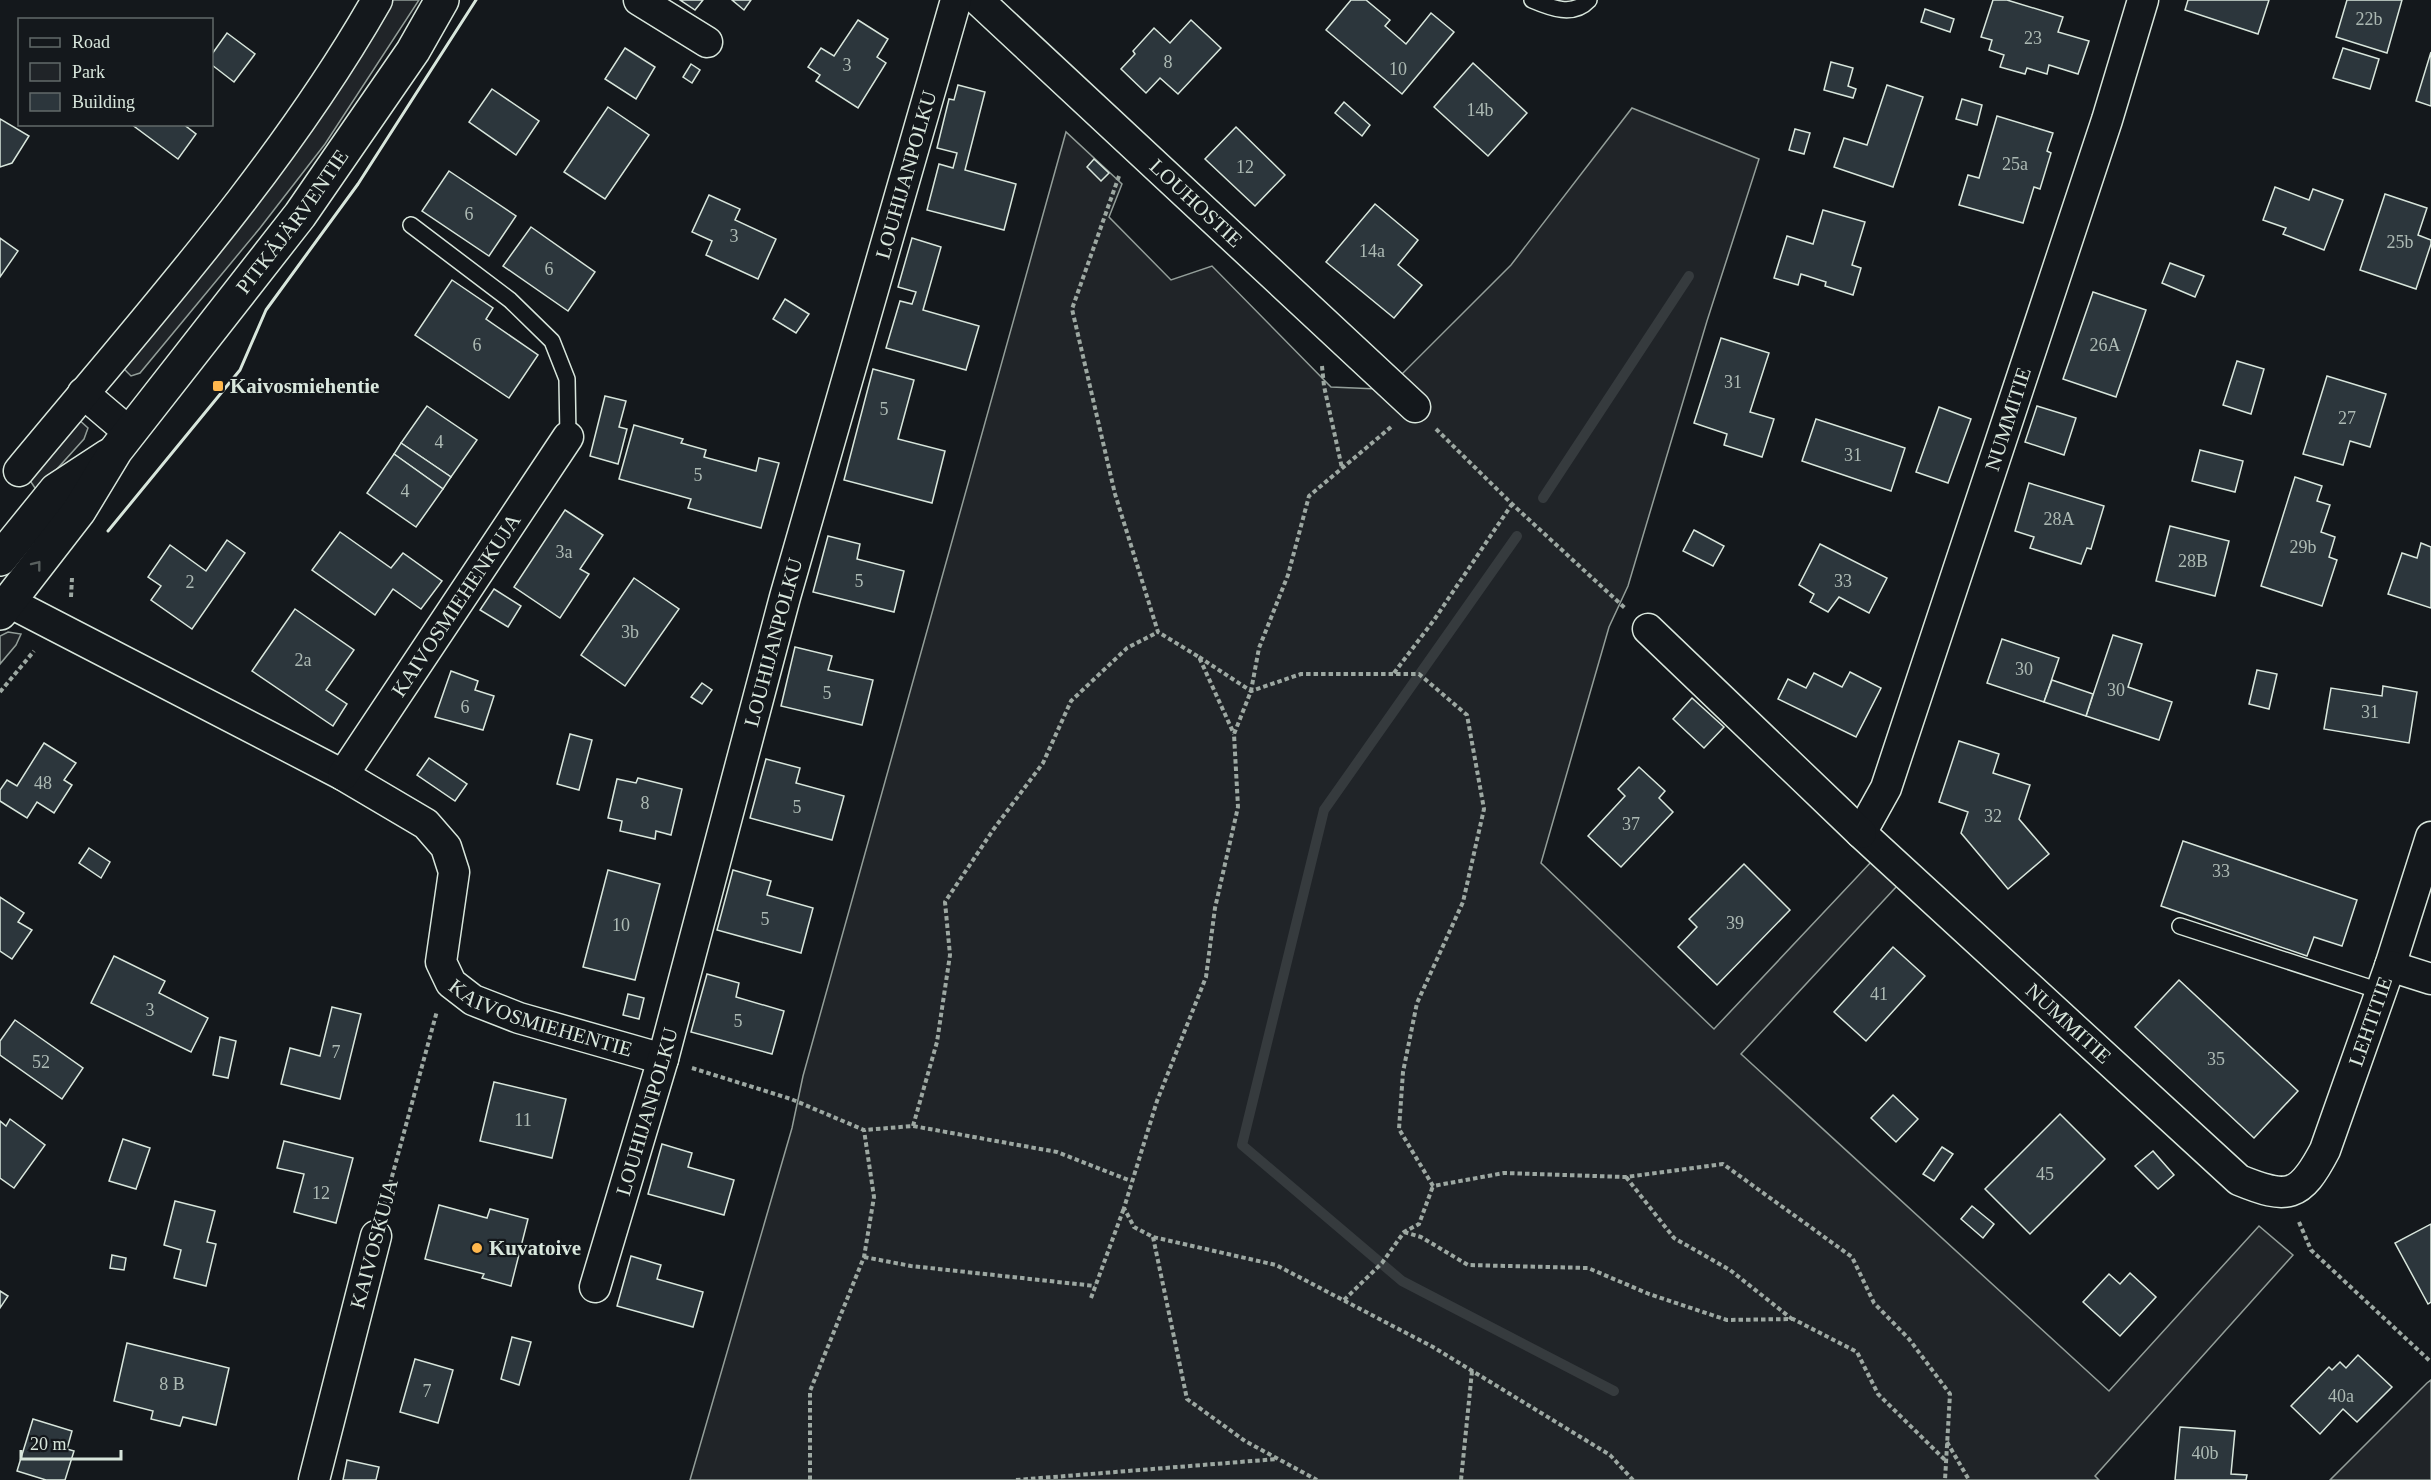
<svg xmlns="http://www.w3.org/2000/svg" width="2431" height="1480" font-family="'Times New Roman',serif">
<rect width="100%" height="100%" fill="#14181c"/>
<g fill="#202428" stroke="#939e99" stroke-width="1.5">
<polygon points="391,0 419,0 325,144 260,228 140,373 131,376 122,367"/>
<polygon points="1632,108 1759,159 1707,321 1628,586 1609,627 1541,863 1714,1029 1872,861 1897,886 1741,1054 2109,1391 2259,1226 2293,1255 2095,1476 2099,1480 690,1480 792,1128 803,1076 1066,132 1122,184 1109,217 1171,280 1212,266 1331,387 1378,389 1396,380 1511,265"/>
<polygon points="77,418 88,428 84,439 37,491 29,479"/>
<polygon points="8,632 21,634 16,645 0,664 0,636"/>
<polygon points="2431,1380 2431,1480 2330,1480 2427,1383"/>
</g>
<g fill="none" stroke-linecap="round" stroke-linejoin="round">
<g stroke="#363b3e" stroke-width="10">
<polyline points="1543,498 1689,276"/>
<polyline points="1517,536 1324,810 1242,1145 1402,1281 1614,1391"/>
</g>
</g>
<g fill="#2c363c" stroke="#d8e6dc" stroke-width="1.5">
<polygon points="680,0 703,0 695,10"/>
<polygon points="732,0 751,0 744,10"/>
<polygon points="1351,0 1366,0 1390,20 1385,26 1406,44 1431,13 1454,32 1402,94 1326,30"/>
<polygon points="1993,0 2007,0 2063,17 2058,32 2089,41 2078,74 2049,65 2047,74 2027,68 2025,74 2000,67 2004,55 1989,50 1992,40 1981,37"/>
<polygon points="2188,0 2269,0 2258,34 2185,10"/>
<polygon points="2347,0 2402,0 2387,53 2336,37"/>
<polygon points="1925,9 1954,19 1950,32 1921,22"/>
<polygon points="858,20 888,39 877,57 886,63 858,108 816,81 820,75 808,67 821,48 834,56"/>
<polygon points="1191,20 1221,48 1178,94 1160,78 1146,93 1121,69 1135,54 1133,51 1154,28 1170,43"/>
<polygon points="227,33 255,54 234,82 212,65 212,54"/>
<polygon points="625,48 655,67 636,99 605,79"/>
<polygon points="2343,48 2379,59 2370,89 2333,78"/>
<polygon points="2431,52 2431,106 2416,101"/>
<polygon points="1831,62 1853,68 1848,86 1856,89 1853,98 1824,90"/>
<polygon points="1473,63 1527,113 1488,156 1434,107"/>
<polygon points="691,64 700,70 692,83 683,77"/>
<polygon points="958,85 985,92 965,170 1016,184 1004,230 927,210 939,164 953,168 957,153 937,148 949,99 954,100"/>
<polygon points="1887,85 1923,97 1893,187 1834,167 1844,138 1867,145"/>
<polygon points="492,89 539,121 516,155 469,122"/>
<polygon points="1962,99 1982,105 1977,125 1956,119"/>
<polygon points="1344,102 1370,125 1362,136 1335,113"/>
<polygon points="608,107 649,135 605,199 564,172"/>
<polygon points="1997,116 2053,133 2047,151 2051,153 2040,189 2034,187 2023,223 1959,205 1968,175 1979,178"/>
<polygon points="0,119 29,136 12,163 0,167"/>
<polygon points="131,124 183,124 196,134 178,159"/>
<polygon points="1236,127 1285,175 1255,206 1205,159"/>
<polygon points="1795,129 1810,133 1804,154 1789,150"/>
<polygon points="1094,159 1109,173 1101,181 1087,167"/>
<polygon points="449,171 516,216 489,256 422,211"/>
<polygon points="2275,187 2309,200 2313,189 2343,200 2324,250 2283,234 2286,228 2263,220"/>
<polygon points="2385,194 2427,208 2418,235 2431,240 2431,244 2416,289 2360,270"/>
<polygon points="709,195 740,209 735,220 776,239 758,279 706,255 712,241 692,232"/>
<polygon points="1375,204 1418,240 1398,265 1422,285 1394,318 1326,262"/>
<polygon points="1823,210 1865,222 1852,265 1861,268 1853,295 1825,286 1826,282 1801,274 1798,285 1774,278 1787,236 1813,244"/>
<polygon points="531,227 595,272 568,311 503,266"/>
<polygon points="0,238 18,251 0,277"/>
<polygon points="912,238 941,247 923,310 979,326 966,370 886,348 900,301 912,304 916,292 898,287"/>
<polygon points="2170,263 2204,276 2195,297 2162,283"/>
<polygon points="452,280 493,308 486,319 538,355 509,398 415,335"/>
<polygon points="2093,292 2146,310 2116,397 2063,379"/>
<polygon points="785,299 809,314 796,333 773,319"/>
<polygon points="1721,338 1769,353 1750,412 1774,419 1762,457 1724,445 1727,434 1694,423"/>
<polygon points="2237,361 2264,369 2251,414 2223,405"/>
<polygon points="873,369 914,380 898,439 945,451 932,503 844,480"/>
<polygon points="2327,376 2386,394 2370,447 2350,441 2343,465 2303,454"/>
<polygon points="605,396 626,401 619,427 627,429 618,464 590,456"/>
<polygon points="427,406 477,440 451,477 401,443"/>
<polygon points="2037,406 2076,418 2064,455 2025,442"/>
<polygon points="1939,407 1971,419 1948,483 1916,472"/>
<polygon points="1816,419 1905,448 1891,491 1802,461"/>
<polygon points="634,425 683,439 681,443 706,450 704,457 756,471 759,458 779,463 761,528 688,508 691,499 619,479"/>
<polygon points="401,443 451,477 443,489 394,454"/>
<polygon points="2200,450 2243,461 2235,492 2192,481"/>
<polygon points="394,454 443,489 416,527 367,493"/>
<polygon points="2295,477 2322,486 2317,501 2330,505 2321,532 2335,537 2329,557 2337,560 2322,606 2261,586"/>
<polygon points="2029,483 2104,506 2091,549 2087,548 2081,564 2030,548 2034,537 2015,531"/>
<polygon points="565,510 603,535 580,569 589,574 560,618 514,587"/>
<polygon points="2170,526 2229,541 2215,596 2156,581"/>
<polygon points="1694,530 1724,546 1713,566 1683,551"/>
<polygon points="340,532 391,568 403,553 442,581 421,609 393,589 375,615 312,570"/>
<polygon points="828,536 860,544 857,559 904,571 894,612 813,592"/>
<polygon points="227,540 245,553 192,629 151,600 161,586 148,577 170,545 206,571"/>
<polygon points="2421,543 2431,547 2431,608 2388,594 2402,553 2417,558"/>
<polygon points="1820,544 1887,578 1869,613 1839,597 1828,612 1810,602 1814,594 1799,585"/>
<polygon points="634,578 679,609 625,686 581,655"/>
<polygon points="494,589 521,606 508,627 480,610"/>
<polygon points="295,609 354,650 326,690 347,704 333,726 252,671"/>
<polygon points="2113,635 2142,644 2128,687 2172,702 2159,740 2086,716"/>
<polygon points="2002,639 2059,658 2044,702 1987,683"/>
<polygon points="795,647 832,656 828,670 873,680 862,725 781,706"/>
<polygon points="2257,670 2277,674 2269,709 2249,704"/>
<polygon points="451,671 478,681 475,690 494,696 483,730 435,717"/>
<polygon points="1850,672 1881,688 1856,737 1778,699 1788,679 1806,688 1814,673 1842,687"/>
<polygon points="2052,680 2093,694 2086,716 2044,702"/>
<polygon points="702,683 712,690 702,704 691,697"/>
<polygon points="2383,686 2417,692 2409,743 2324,729 2331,688 2382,696"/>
<polygon points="1692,698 1724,727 1704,748 1673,719"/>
<polygon points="570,734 592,740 579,790 557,784"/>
<polygon points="1959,741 1999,754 1993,773 2030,785 2019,819 2049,854 2008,889 1961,833 1968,812 1939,802"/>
<polygon points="44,743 76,763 64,780 72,785 54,813 37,802 27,818 0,801 0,790 7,780 17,786"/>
<polygon points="429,758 467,784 455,801 417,775"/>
<polygon points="766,759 800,768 796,783 844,796 832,840 750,818"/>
<polygon points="1639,767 1665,791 1659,798 1673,812 1621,867 1588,836 1625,796 1618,789"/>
<polygon points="638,778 682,789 671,835 656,831 655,839 620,831 622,821 608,818 617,779 636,783"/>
<polygon points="2183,841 2357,900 2342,946 2314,937 2307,956 2161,906"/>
<polygon points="89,848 110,862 101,878 79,863"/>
<polygon points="1744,864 1790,910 1717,985 1678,947 1697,927 1689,919"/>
<polygon points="608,870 660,884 635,980 583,967"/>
<polygon points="733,870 771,881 767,895 813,908 801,953 717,930"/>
<polygon points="0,897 24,913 18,922 32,930 12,959 0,951"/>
<polygon points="1893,947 1925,976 1866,1041 1834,1012"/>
<polygon points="114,956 165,981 159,993 208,1018 191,1052 91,1003"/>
<polygon points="707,974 739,983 736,997 784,1011 772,1054 691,1032"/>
<polygon points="2179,980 2298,1091 2254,1138 2135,1027"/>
<polygon points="628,994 644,998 639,1019 623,1015"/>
<polygon points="332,1007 361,1014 340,1099 281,1084 290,1048 320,1056"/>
<polygon points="15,1020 83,1068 62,1099 0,1055 0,1041"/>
<polygon points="220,1037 236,1041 228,1078 213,1075"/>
<polygon points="494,1082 566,1099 552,1158 480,1141"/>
<polygon points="1893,1095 1918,1119 1896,1142 1871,1118"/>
<polygon points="2060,1114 2105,1159 2030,1234 1985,1189"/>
<polygon points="10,1119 45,1145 14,1188 0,1178 0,1121 6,1126"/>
<polygon points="123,1139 150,1148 136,1189 109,1181"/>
<polygon points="284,1141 353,1158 336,1223 294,1212 304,1174 277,1168"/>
<polygon points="662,1144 692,1153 688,1167 734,1180 724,1215 648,1194"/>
<polygon points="1942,1147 1953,1154 1934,1181 1923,1174"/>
<polygon points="2153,1151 2174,1175 2158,1189 2135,1166"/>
<polygon points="175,1201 215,1211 207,1242 216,1244 206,1286 174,1278 181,1250 164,1245"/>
<polygon points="439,1205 487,1218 490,1209 528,1219 511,1286 482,1278 484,1274 425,1259"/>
<polygon points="1972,1206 1994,1224 1983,1238 1961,1219"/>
<polygon points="2431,1224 2431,1302 2428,1304 2395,1243"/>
<polygon points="112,1255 126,1258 124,1270 110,1268"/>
<polygon points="631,1256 661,1265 657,1279 703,1292 693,1327 617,1306"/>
<polygon points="2130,1273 2156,1297 2120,1336 2083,1302 2109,1274 2120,1284"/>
<polygon points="0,1291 8,1296 0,1308"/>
<polygon points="512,1337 531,1342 519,1385 501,1379"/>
<polygon points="127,1343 229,1368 216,1425 183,1417 180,1426 151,1419 153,1411 114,1401"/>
<polygon points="2358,1355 2392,1387 2357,1422 2343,1409 2320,1434 2291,1406 2329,1367 2332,1370 2340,1362 2346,1368"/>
<polygon points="415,1359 453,1370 438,1423 400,1412"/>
<polygon points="33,1419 72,1431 67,1449 74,1451 65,1480 46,1480 17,1471"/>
<polygon points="2180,1427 2235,1431 2231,1474 2247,1475 2246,1480 2175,1480"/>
<polygon points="347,1460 379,1467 376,1480 343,1480"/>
</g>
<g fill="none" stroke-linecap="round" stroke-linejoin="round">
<defs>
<g id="lane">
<path d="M1532,0c19,8 41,17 57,0"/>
<polyline points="411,225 510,300 552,341 567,379 568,437"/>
<polyline points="2180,926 2380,991"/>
</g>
<g id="street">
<polyline points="639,0 707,42"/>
<path id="s1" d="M978,0l437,407"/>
<path id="s2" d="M2143,0l-36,120 -221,668 -25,45 378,347c49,20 61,18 86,-30l65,-184 41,-129"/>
<polyline points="83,393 130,433"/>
<path d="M19,471c124,-150 262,-302 358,-471"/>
<path id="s3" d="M9,602l334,173 83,49 20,23 8,25 -13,90 10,21 22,17 46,18 144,41"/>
<polyline points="1648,629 1861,833"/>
<path id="s4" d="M343,775l225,-338"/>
<polyline points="2390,966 2431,979"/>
<path id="s5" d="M595,1287l68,-228 122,-462 171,-597"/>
<polyline points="314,1480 376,1236"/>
</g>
<g id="primary">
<polyline points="0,559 56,490 108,456"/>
<path id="s6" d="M0,613l79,-102 37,-61 184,-235 113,-164 29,-51"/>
</g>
</defs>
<use href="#lane" stroke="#d8e6dc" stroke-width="18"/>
<use href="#street" stroke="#d8e6dc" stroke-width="33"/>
<use href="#primary" stroke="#d8e6dc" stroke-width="36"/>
<g stroke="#9da8a2" stroke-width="4" stroke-dasharray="4.5 3" stroke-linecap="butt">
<polyline points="1119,176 1072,309 1115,494 1158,632 1199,657 1234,734"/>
<polyline points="1322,366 1324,386 1342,468"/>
<polyline points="1391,427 1309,496 1288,575 1259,648 1251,691 1234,734 1238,807 1215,908 1206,977 1157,1101 1124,1208 1134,1227 1153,1237 1276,1265 1433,1347 1610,1455 1633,1480"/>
<polyline points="1436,429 1512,504 1626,609"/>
<polyline points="71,597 72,578"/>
<polyline points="1199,657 1251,691 1301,674 1419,674 1467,715 1484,809 1463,902 1417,1003 1403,1072 1399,1129 1433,1186 1504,1173 1626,1177 1723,1164 1852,1257 1874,1303 1909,1339 1950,1394 1945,1480"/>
<polyline points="1394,673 1434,620 1512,504"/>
<polyline points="0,692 34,651"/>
<polyline points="692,1068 791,1099 864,1130 913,1126 1057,1152 1131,1181"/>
<polyline points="913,1126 937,1042 950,955 945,902 993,830 1043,763 1071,701 1127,648 1158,632"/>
<polyline points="1626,1177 1674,1238 1730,1270 1792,1319"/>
<polyline points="384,1206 437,1011"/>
<polyline points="2299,1222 2311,1250 2431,1362"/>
<polyline points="1404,1232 1421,1237 1468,1265 1588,1268 1649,1294 1727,1320 1793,1319 1857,1352 1878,1394 1945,1460"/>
<polyline points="1153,1237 1187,1399 1245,1441 1317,1480"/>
<polyline points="864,1257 911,1266 1095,1286"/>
<polyline points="1091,1298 1124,1208"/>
<polyline points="1344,1300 1382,1263 1404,1232 1419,1224 1433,1186"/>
<polyline points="1947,1442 1969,1480"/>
<polyline points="810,1480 810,1391 864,1257 874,1197 864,1130"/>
<polyline points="1016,1480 1277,1459"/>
<polyline points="1461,1480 1472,1371"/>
</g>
<use href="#lane" stroke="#14181c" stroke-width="15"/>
<use href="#street" stroke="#14181c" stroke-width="30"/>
<use href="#primary" stroke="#14181c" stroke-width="33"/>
<polyline stroke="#d8e6dc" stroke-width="3" points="108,531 240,370 266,310 358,184 476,0"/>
</g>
<defs><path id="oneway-chevron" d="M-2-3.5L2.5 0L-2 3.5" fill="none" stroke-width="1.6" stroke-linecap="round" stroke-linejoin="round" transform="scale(1.5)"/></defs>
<use stroke="#59605f" href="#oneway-chevron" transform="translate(37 565) rotate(-52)"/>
<g fill="#ffb74d" stroke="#14181c" stroke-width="2">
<rect x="212" y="380" width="12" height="12" rx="3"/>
<circle cx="477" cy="1248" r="6"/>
</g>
<g text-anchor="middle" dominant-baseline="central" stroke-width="4.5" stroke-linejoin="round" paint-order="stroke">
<g font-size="18" fill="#adbab4">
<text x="2369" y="19">22b</text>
<text x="2033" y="38">23</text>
<text x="1168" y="62">8</text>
<text x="847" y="65">3</text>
<text x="1398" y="69">10</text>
<text x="1480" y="110">14b</text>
<text x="2015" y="164">25a</text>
<text x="1245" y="167">12</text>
<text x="469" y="214">6</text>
<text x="734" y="236">3</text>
<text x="2400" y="242">25b</text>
<text x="1372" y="251">14a</text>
<text x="549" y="269">6</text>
<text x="477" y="345">6</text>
<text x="2105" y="345">26A</text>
<text x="1733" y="382">31</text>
<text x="884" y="409">5</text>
<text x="2347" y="418">27</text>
<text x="439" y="442">4</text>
<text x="1853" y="455">31</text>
<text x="698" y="475">5</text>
<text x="405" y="491">4</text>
<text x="2059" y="519">28A</text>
<text x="2303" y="547">29b</text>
<text x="564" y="552">3a</text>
<text x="2193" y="561">28B</text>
<text x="859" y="581">5</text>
<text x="1843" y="581">33</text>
<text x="190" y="582">2</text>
<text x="630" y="632">3b</text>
<text x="303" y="660">2a</text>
<text x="2024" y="669">30</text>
<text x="2116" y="690">30</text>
<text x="827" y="693">5</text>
<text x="465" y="707">6</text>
<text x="2370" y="712">31</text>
<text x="43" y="783">48</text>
<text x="645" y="803">8</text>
<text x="797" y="807">5</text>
<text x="1993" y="816">32</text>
<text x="1631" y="824">37</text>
<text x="2221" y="871">33</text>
<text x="765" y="919">5</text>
<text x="1735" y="923">39</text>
<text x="621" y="925">10</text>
<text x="1879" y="994">41</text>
<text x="150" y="1010">3</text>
<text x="738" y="1021">5</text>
<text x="336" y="1052">7</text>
<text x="2216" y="1059">35</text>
<text x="41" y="1062">52</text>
<text x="523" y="1120">11</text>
<text x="2045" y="1174">45</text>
<text x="321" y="1193">12</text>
<text x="172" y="1384">8 B</text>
<text x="427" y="1391">7</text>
<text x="2341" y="1396">40a</text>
<text x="2205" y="1453">40b</text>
</g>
<g font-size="21" fill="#d8e6dc" stroke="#14181c">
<text stroke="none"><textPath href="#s5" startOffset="1155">LOUHIJANPOLKU</textPath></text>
<text stroke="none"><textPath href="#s1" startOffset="298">LOUHOSTIE</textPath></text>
<text stroke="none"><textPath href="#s6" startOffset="489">PITKÄJÄRVENTIE</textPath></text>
<text transform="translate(2008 419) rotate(-72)">NUMMITIE</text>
<text stroke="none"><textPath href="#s4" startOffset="204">KAIVOSMIEHENKUJA</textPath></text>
<text stroke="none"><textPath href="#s5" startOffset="669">LOUHIJANPOLKU</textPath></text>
<text stroke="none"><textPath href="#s3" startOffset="741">KAIVOSMIEHENTIE</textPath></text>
<text stroke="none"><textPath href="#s2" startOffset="1638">LEHTITIE</textPath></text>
<text stroke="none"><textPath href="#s2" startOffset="1162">NUMMITIE</textPath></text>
<text stroke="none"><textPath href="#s5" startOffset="183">LOUHIJANPOLKU</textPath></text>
<text transform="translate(374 1244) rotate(-75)">KAIVOSKUJA</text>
</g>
<g font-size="21" font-weight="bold" fill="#d8e6dc" stroke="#14181c" text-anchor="start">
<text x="230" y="386">Kaivosmiehentie</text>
<text x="489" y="1248">Kuvatoive</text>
</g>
</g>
<rect x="18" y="18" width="195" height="108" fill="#14181c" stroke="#626a69" stroke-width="1.5"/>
<rect x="30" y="38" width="30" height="9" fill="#14181c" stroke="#626a69" stroke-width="1.5"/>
<text x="72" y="48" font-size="18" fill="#d8e6dc">Road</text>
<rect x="30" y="63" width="30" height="18" fill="#202428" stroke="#626a69" stroke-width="1.5"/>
<text x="72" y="78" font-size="18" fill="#d8e6dc">Park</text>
<rect x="30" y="93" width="30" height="18" fill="#2c363c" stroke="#626a69" stroke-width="1.5"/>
<text x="72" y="108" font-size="18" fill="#d8e6dc">Building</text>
<path d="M21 1450v9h100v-9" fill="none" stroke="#d8e6dc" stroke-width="3"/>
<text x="30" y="1450" font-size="18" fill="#d8e6dc" stroke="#14181c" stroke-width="4.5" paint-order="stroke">20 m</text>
</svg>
